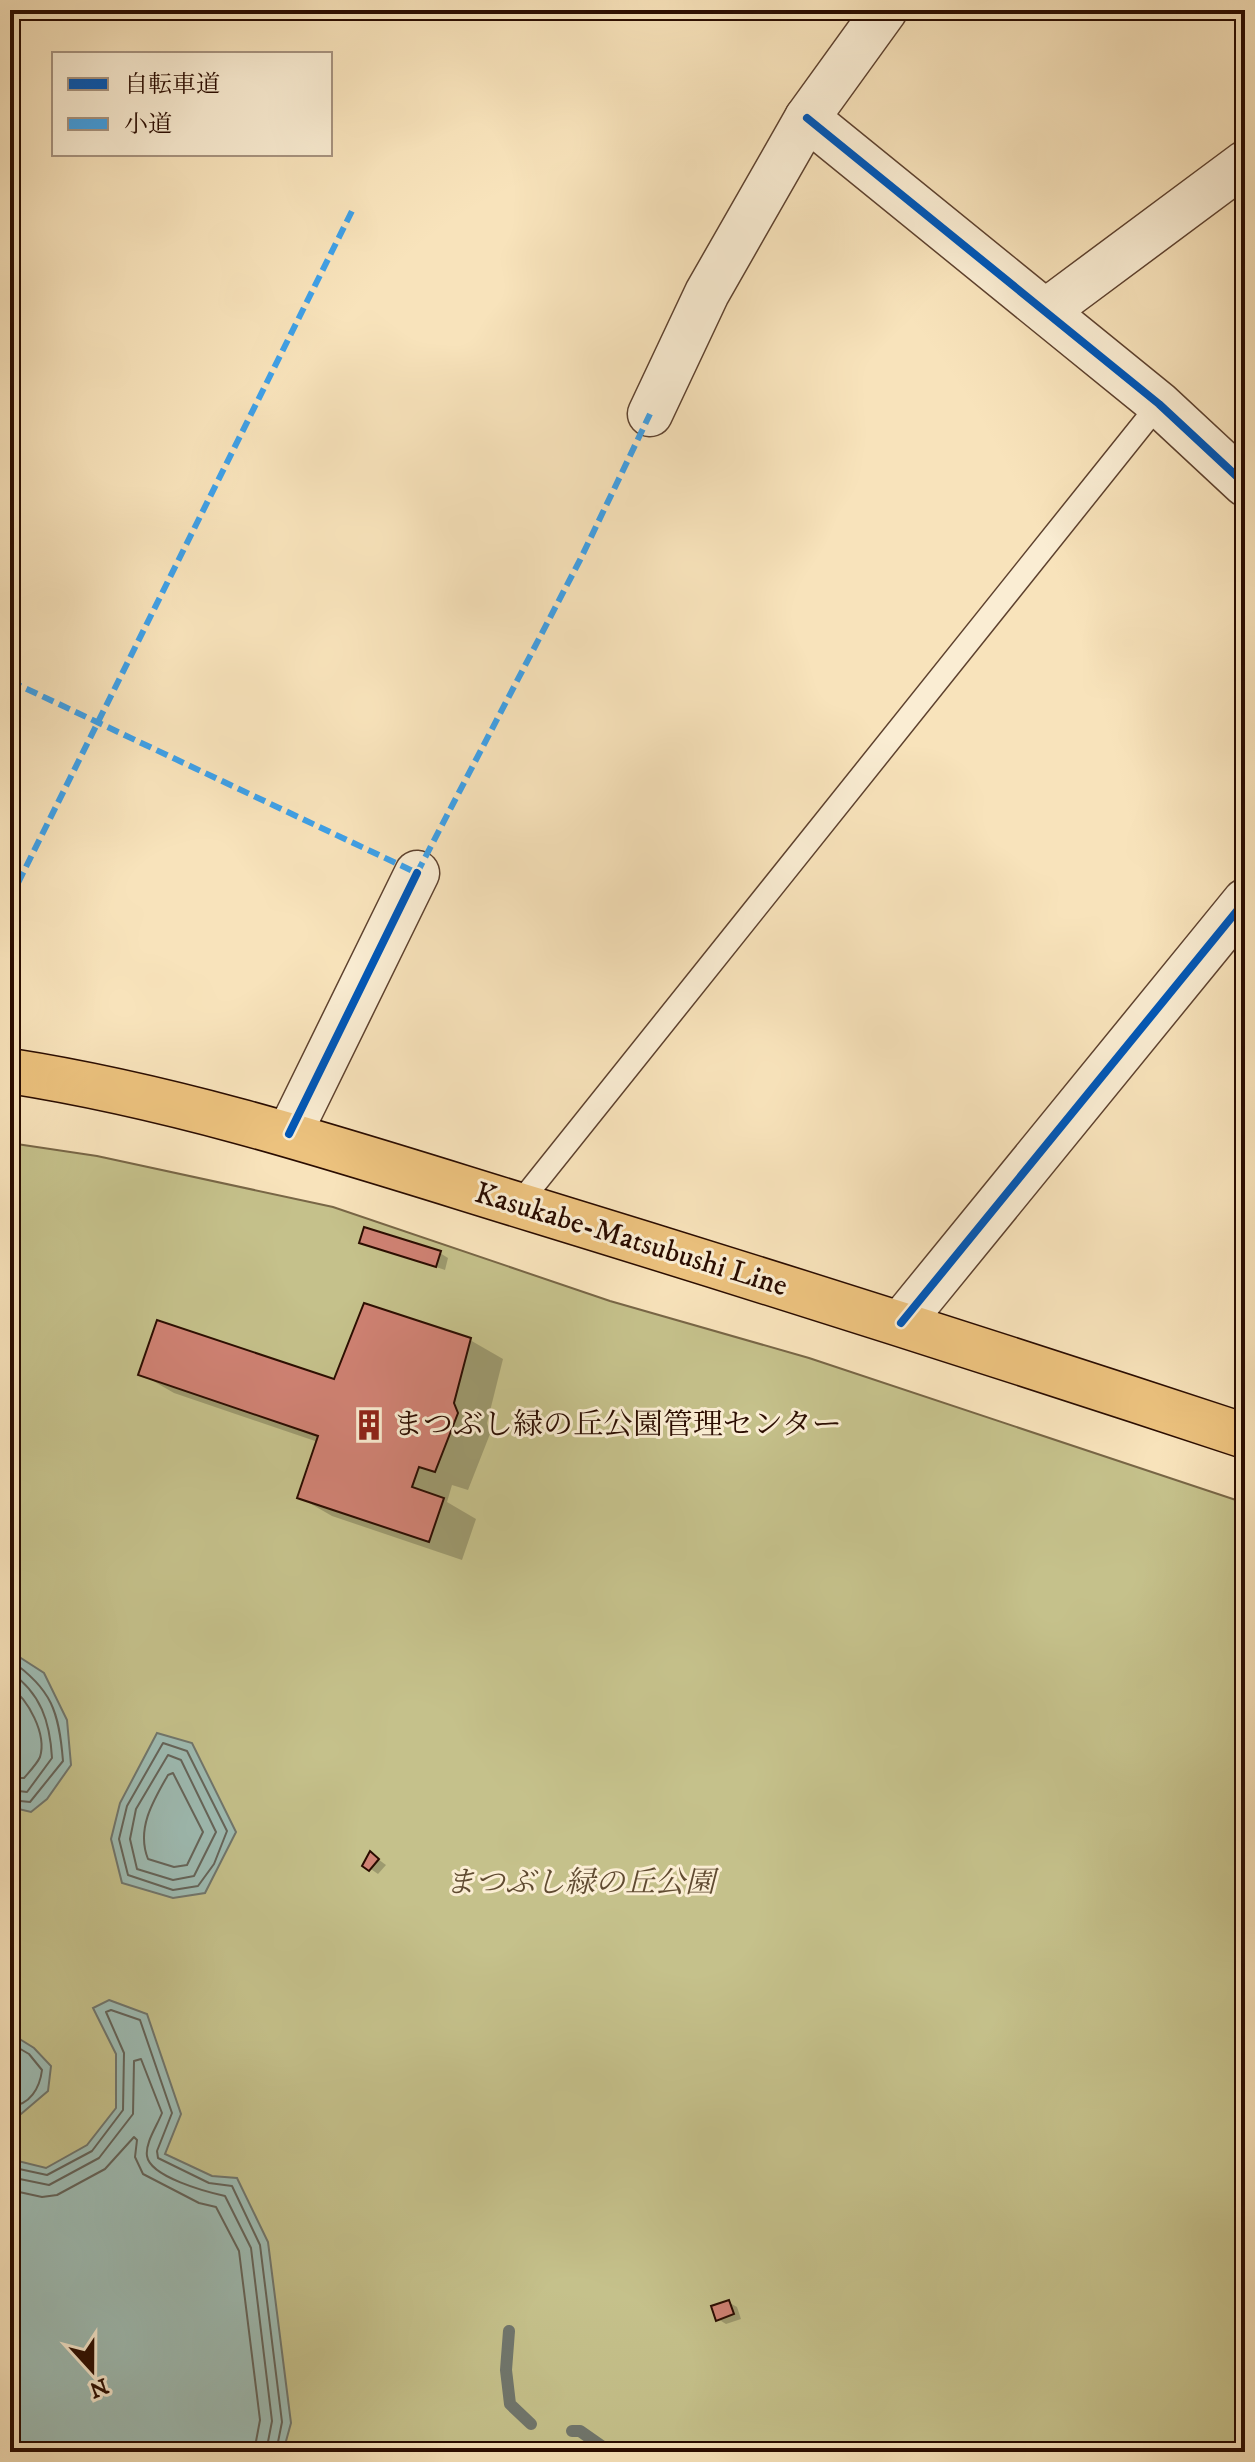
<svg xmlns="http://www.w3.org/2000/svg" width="1255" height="2462" font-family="'IM FELL DW Pica','Noto Serif JP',serif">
<rect width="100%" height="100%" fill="#f8e3bb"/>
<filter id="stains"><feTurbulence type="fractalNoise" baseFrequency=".0025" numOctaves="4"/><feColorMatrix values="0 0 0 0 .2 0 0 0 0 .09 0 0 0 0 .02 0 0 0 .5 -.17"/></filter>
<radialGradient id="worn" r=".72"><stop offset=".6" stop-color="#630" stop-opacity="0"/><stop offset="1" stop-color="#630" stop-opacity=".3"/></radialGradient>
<polygon fill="#c5c18b" stroke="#786646" stroke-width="2" points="10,1143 97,1156 333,1207 610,1301 809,1358 1245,1503 1245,2452 10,2452"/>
<g fill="#9ebdb5" stroke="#70766d" stroke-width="2">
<polygon points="10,1651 44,1673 67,1720 71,1765 47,1799 31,1812 10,1807"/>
<polygon points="157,1733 192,1743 236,1832 205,1893 173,1898 122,1883 111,1839 120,1803"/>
<polygon points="109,2000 147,2014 181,2114 165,2154 212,2176 237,2178 268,2242 291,2423 283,2452 10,2452 10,2159 46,2168 87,2145 116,2108 116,2054 93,2008"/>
<polygon points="10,2033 34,2048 51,2066 48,2091 21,2114 10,2113"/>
</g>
<g fill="#0003">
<polygon points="362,1242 440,1253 448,1258 445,1270"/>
<polygon points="470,1340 503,1359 487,1423 490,1434 468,1490 452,1485 447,1502 476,1519 462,1560 332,1516 299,1497 318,1442 174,1393 141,1374 335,1382"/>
<polygon points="371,1854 386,1865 378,1874 365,1865"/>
<polygon points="728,2302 737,2307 741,2319 726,2324 718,2319"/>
</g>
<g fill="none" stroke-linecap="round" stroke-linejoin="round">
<g stroke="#64645a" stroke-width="2">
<path d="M10,1660c42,29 49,52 53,101l-33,41 -20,-2"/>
<path d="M10,1672c31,21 40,50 42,86l-25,34 -17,-2"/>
<path d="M10,1687c18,12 37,47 30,70 -3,7 -11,15 -16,21h-14"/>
<polygon points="163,1743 187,1751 227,1831 214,1864 198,1886 173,1890 128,1875 119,1839 127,1806"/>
<polygon points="168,1755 181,1760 216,1832 194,1876 173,1880 137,1869 130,1839 136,1809"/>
<path d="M173,1773l30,59 -16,33 -13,2 -26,-8c-12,-30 5,-58 20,-84z"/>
<path d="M10,2043l19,11 13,16c-2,17 -12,36 -32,36"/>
<polyline points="10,2167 47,2175 92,2151 123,2110 124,2053 106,2012 111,2010 140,2020 172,2113 157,2151 158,2158 209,2183 232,2186 260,2245 282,2422 276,2452"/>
<path d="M10,2177l39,8 50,-27 34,-44 1,-53 7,-2 21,54c-5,13 -17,30 -15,43 3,21 60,36 78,40l26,52 21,173 -6,31"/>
<polyline points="10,2190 42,2197 57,2195 105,2169 134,2137 137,2140 135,2157 143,2174 199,2203 216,2207 239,2251 260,2420 254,2452"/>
</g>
<g stroke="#70766d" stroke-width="12">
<polyline points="509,2331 506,2370 510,2404 531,2424"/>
<polyline points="572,2431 580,2431 610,2452"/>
</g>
</g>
<g fill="#d08274" stroke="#2a0c00" stroke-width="2">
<polygon points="364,1227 441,1251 436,1267 359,1243"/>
<polygon points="364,1303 471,1338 454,1403 458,1413 435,1472 419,1467 412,1487 444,1498 429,1542 297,1498 318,1436 138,1375 157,1320 334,1379"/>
<polygon points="370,1851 379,1859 369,1871 362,1866"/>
<polygon points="729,2300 734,2314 716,2321 711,2306"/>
</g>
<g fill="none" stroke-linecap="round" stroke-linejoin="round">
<defs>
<polyline id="lane" points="518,1205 1159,404"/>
<g id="street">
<polyline points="807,118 1159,404 1245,484"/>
<polyline points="1046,311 1245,163"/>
<polyline points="650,414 707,293 807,118 885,10"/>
<polyline points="289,1134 417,873"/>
<polyline points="901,1323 1245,901"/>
</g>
<path id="primary" d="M10,1071c180,28 352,86 525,139 238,73 474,148 710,226"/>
</defs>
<use href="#lane" stroke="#5e422f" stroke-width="25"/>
<use href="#street" stroke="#5e422f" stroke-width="47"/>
<use href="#primary" stroke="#2a0c00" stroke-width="47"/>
<use href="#lane" stroke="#faedd3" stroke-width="22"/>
<use href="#street" stroke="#faedd3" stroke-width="44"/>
<use href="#primary" stroke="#ecc27e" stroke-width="44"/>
<g stroke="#3ea1e9" stroke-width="6" stroke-dasharray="12 6" stroke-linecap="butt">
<polyline points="10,681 417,873 580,560 650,414"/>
<polyline points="10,899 353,209"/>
</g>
<defs>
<g id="cycleway">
<polyline points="807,118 1159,404 1245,484"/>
<polyline points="289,1134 417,873"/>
<polyline points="901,1323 1245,901"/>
</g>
</defs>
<use href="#cycleway" stroke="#faedd3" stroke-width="13"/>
<use href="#cycleway" stroke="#0057b8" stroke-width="8"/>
</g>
<defs>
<symbol id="building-bare" viewBox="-9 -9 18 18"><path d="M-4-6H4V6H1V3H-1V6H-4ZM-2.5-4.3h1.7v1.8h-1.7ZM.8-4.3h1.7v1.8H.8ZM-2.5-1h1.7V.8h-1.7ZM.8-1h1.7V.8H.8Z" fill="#8f2418" stroke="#faedd3" stroke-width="2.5" paint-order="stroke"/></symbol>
</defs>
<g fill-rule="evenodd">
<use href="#building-bare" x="347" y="1403" width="44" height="44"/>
</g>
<g text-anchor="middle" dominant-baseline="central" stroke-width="6" stroke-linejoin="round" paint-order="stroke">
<g font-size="30" fill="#2a0c00" stroke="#faedd3">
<text transform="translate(631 1240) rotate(17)">Kasukabe-Matsubushi Line</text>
</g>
<g font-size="30" fill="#2a0c00" stroke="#faedd3" text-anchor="start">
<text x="393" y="1425">まつぶし緑の丘公園管理センター</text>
</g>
<g font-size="30" font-style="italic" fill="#604b31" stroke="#faedd3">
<text x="580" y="1883">まつぶし緑の丘公園</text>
</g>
</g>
<rect width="1255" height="2462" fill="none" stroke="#f8e3bb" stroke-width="40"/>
<rect x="12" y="12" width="1231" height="2438" fill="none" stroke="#2a0c00" stroke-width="4"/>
<rect x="20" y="20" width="1215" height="2422" fill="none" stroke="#2a0c00" stroke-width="2"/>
<rect x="52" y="52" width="280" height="104" fill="#faedd3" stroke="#a7937f" stroke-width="2"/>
<rect x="68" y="78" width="40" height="12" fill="#0057b8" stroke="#a7937f" stroke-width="2"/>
<text x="124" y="92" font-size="24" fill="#2a0c00">自転車道</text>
<rect x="68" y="118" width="40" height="12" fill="#3ea1e9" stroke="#a7937f" stroke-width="2"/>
<text x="124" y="132" font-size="24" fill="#2a0c00">小道</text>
<g transform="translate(92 2370) rotate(159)" stroke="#faedd3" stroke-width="6" paint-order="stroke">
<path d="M0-6L14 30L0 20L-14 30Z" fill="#2a0c00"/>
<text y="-12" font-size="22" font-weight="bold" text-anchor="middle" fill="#2a0c00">N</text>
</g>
<rect width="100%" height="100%" filter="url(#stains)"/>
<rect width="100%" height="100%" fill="url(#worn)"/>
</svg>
